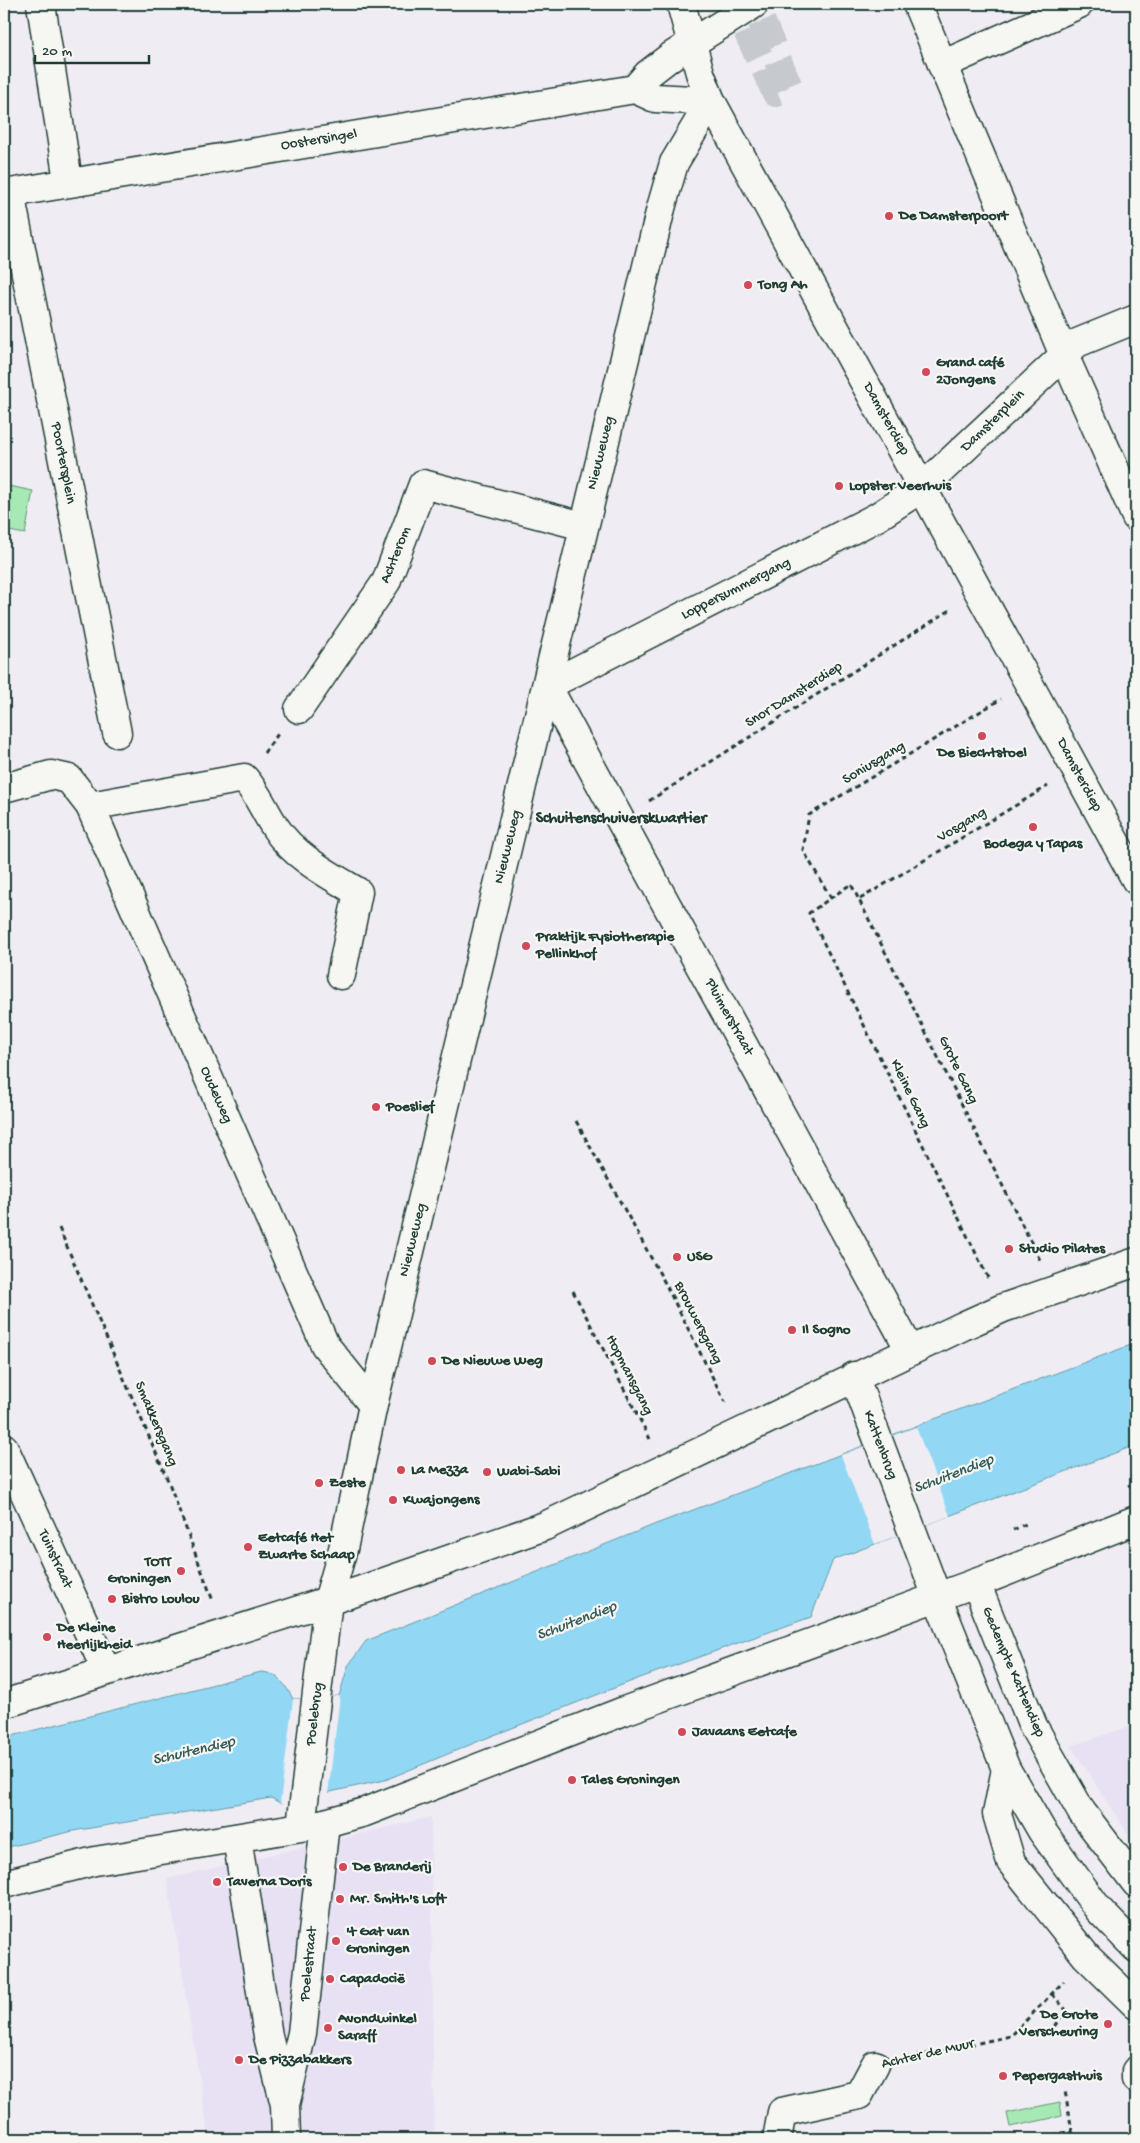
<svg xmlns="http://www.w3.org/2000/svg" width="1140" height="2143" font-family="'Gochi Hand',sans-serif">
<rect width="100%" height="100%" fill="#f0ecf3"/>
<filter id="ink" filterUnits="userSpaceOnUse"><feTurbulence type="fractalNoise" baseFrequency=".02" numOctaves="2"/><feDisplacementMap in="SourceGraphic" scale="10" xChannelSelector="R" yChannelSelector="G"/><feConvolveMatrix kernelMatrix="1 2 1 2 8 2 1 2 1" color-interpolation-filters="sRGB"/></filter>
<g filter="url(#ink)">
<g fill="#e8e1f4">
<polygon points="1136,1724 1136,1847 1071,1746"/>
<polygon points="431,1817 434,2139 209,2139 167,1879"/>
</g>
<g fill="#a6e9b4" stroke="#629374">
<polygon points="4,485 33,491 25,534 4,530"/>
<polygon points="1060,2102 1062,2116 1010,2127 1007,2113"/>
</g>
<path fill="#92d8f4" stroke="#649aa7" d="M1136,1343v102l-303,115 -22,57 -171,61 -156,61 -99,41 -105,23 -9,-5 -198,33 -69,17v-110l257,-66c17,1 24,12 32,27l46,-3 9,-30 18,-25 290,-117z"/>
<g fill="#f0ecf3">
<polygon points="916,1427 950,1516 875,1544 841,1455"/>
<polygon points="340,1696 328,1794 320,1798 290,1804 280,1803 293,1699"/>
</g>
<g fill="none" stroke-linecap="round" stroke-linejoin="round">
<polyline stroke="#c6c9cd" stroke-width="28" stroke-dasharray="28 14" stroke-linecap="butt" points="747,31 776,93 789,87 761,20"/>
<defs>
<g id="minor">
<polyline points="41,4 68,181"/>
<polyline points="681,4 700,73 711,101 1136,880"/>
<polyline points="917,4 1063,353 1136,517"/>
<polyline points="942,65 1079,4"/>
<polyline points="635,89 648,74 670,57 754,4"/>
<polyline points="10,193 117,733"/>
<polyline points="4,194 635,89 655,98 711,101"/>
<polyline points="299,709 386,582 423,484 583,526"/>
<polyline points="4,788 51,775 69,779 90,806 325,1345 373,1405"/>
<path d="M90,806l154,-28c15,17 19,31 31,49 18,29 54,48 83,65l-17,83"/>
<polyline points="910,1350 547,686 877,517 923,487 1077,343 1136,319"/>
<polyline points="854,1376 937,1597 1006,1769 1042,1831 1099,1910 1136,1948"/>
<polyline points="4,1448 106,1670"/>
<polyline points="976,1583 1033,1726 1081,1811 1136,1883"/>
<polyline points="4,1704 362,1590 545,1526 963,1326 1003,1308 1136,1262"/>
<polyline points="1006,1769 997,1814 1011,1862 1086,1956 1136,2005"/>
<polyline points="301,1826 328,1601 343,1549 373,1405 661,208 674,163 711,101"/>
<polyline points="237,1838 268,2036 285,2105 286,2139"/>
<polyline points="4,1884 95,1861 325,1823 365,1812 624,1711 992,1577 1136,1520"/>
<polyline points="1136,2071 1136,2079"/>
<polyline points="286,2101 302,2033 325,1823"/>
<polyline points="777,2139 782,2112 859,2095 875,2065"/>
</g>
</defs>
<use href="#minor" stroke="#1f3d34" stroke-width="31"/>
<g stroke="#1f3d34" stroke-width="3" stroke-dasharray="5 4" stroke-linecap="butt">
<polyline points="264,753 278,734"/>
<polyline points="649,801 950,610"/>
<polyline points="831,898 803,850 809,815 1001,699"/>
<polyline points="860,899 1048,786"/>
<polyline points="576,1121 666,1285 725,1402"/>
<polyline points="59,1228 169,1483 213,1601"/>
<polyline points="988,1278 809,913 851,884 1040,1260"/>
<polyline points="573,1291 650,1439"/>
<polyline points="1128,1486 1136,1482"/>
<polyline points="1013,1530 1026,1524"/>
<polyline points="1052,1994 1066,2010 1053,2028"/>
<polyline points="908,2058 1011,2036 1064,1981"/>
<polyline points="1072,2131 1074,2139"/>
<polyline points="1035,2139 1072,2131 1065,2091"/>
</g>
<use href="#minor" stroke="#f6f6f2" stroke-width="28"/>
</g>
</g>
<g fill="#d1495b" stroke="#f6f6f2" stroke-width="2">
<circle cx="889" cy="216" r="5"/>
<circle cx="748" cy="285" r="5"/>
<circle cx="926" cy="372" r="5"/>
<circle cx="839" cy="486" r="5"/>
<circle cx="982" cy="736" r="5"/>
<circle cx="1033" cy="827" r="5"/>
<circle cx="526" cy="946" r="5"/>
<circle cx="376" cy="1107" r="5"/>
<circle cx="1009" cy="1249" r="5"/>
<circle cx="677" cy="1257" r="5"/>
<circle cx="792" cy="1330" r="5"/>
<circle cx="432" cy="1361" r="5"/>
<circle cx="401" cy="1470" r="5"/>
<circle cx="487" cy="1472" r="5"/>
<circle cx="319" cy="1483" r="5"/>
<circle cx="393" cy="1500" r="5"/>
<circle cx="248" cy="1547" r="5"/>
<circle cx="181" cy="1571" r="5"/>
<circle cx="112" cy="1599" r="5"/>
<circle cx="47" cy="1637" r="5"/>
<circle cx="682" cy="1732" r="5"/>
<circle cx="572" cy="1780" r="5"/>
<circle cx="343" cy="1867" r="5"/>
<circle cx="217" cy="1882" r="5"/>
<circle cx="340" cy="1899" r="5"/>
<circle cx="336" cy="1941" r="5"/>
<circle cx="330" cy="1979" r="5"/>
<circle cx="1108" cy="2024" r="5"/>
<circle cx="328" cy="2028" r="5"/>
<circle cx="239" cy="2060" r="5"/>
<circle cx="1003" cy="2076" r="5"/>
</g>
<g text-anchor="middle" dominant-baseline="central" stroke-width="4.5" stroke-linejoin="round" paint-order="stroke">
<g font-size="15" fill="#1f3d34" stroke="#f6f6f2">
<text transform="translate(319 140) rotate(-9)">Oostersingel</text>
<text transform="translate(886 419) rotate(61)">Damsterdiep</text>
<text transform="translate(993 421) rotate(-44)">Damsterplein</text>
<text transform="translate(601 453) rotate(-76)">Nieuweweg</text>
<text transform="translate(63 463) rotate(79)">Poortersplein</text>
<text transform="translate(396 555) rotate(-68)">Achterom</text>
<text transform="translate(736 589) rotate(-27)">Loppersummergang</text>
<text transform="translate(794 695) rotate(-32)">Snor Damsterdiep</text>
<text transform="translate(874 763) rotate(-31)">Soniusgang</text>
<text transform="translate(1079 775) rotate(62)">Damsterdiep</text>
<text transform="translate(962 825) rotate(-31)">Vosgang</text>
<text transform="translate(508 847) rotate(-76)">Nieuweweg</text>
<text transform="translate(729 1017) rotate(61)">Pluimerstraat</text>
<text transform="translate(958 1070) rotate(64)">Grote Gang</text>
<text transform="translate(910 1094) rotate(64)">Kleine Gang</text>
<text transform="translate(216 1095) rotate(66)">Oudeweg</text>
<text transform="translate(413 1240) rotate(-76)">Nieuweweg</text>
<text transform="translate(698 1323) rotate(63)">Brouwersgang</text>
<text transform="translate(629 1375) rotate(63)">Hopmansgang</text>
<text transform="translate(156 1424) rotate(67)">Smakkersgang</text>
<text transform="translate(880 1445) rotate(69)">Kattenbrug</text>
<text transform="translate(55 1559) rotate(65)">Tuinstraat</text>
<text transform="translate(1013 1672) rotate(67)">Gedempte Kattendiep</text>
<text transform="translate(315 1714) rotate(-83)">Poelebrug</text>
<text transform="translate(309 1964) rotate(-84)">Poelestraat</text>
<text transform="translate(928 2054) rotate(-13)">Achter de Muur</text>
</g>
<g font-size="15" font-weight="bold" fill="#1f3d34" stroke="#f6f6f2" text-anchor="start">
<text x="899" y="216">De Damsterpoort</text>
<text x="758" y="285">Tong Ah</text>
<text x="936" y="363">Grand café<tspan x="936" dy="17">2Jongens</tspan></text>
<text x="849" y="486">Lopster Veerhuis</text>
<text x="982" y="753" text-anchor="middle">De Biechtstoel</text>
<text x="1033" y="844" text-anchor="middle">Bodega y Tapas</text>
<text x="536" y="937">Praktijk Fysiotherapie<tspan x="536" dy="17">Pellinkhof</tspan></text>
<text x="386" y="1107">Poeslief</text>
<text x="1019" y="1249">Studio Pilates</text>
<text x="687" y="1257">USG</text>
<text x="802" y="1330">Il Sogno</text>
<text x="442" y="1361">De Nieuwe Weg</text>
<text x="411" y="1470">La Mezza</text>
<text x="497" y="1472">Wabi-Sabi</text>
<text x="329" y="1483">Zeste</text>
<text x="403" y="1500">Kwajongens</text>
<text x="258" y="1538">Eetcafé Het<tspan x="258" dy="17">Zwarte Schaap</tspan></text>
<text x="171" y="1562" text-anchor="end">TOTT<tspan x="171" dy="17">Groningen</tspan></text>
<text x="122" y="1599">Bistro Loulou</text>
<text x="57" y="1628">De Kleine<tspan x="57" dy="17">Heerlijkheid</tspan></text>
<text x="692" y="1732">Javaans Eetcafe</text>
<text x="582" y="1780">Tales Groningen</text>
<text x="353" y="1867">De Branderij</text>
<text x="227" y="1882">Taverna Doris</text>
<text x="350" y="1899">Mr. Smith's Loft</text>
<text x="346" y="1932">'t Gat van<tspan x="346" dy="17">Groningen</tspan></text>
<text x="340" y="1979">Capadocië</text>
<text x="1098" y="2015" text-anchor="end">De Grote<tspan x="1098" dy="17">Verscheuring</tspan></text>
<text x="338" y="2019">Avondwinkel<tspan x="338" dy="17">Saraff</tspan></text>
<text x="249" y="2060">De Pizzabakkers</text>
<text x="1013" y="2076">Pepergasthuis</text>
</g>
<g font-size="16" font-weight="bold" fill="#1f3d34" stroke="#f6f6f2">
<text x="621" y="819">Schuitenschuiverskwartier</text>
</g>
<g font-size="16" font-style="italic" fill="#365c5a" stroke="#f6f6f2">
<text transform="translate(954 1475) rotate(-21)">Schuitendiep</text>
<text transform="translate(577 1622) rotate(-21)">Schuitendiep</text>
<text transform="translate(194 1752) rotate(-13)">Schuitendiep</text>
</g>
</g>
<rect width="1140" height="2143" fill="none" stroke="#f6f6f2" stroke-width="20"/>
<rect x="10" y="10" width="1120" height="2123" fill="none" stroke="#1f3d34" stroke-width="2" filter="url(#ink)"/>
<path d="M35 55v8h114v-8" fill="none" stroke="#1f3d34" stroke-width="2.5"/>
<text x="42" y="55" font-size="15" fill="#1f3d34" stroke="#f6f6f2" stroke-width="4" paint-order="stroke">20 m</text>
</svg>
